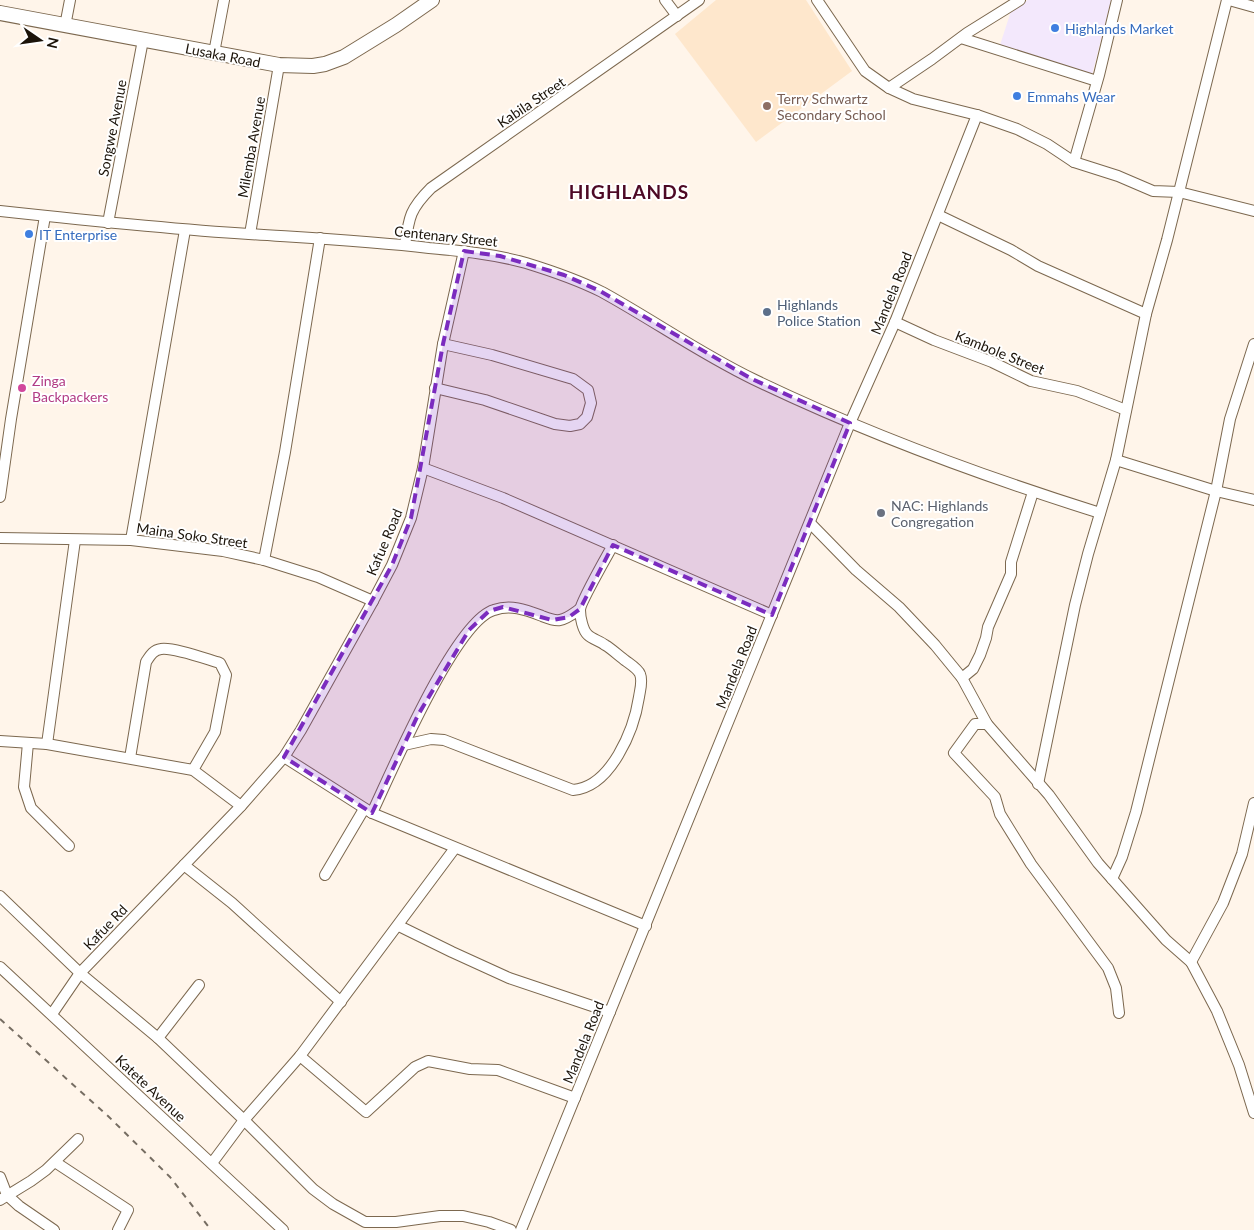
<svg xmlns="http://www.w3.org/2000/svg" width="1254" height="1230" font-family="Lato,sans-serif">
<rect width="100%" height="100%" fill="#fff5ea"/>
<polygon fill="#f3e8fc" points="1028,0 1111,0 1092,75 1000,45 1011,11"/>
<polygon fill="#fee7cc" points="716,0 806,0 852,71 756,142 675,34"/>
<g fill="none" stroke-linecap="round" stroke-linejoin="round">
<defs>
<g id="minor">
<polyline points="665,0 677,16"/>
<polyline points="817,0 865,71 889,88 913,99 977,115 1017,129 1047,144 1074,162 1118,176 1153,191 1179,192 1254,211"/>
<polyline points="1229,0 1254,7"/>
<polyline points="65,26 70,0"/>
<polyline points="961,38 1097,81"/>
<polyline points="214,53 224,0"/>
<polyline points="889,88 932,59 967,33 1020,0"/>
<polyline points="1074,162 1099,75 1117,0"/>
<path d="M0,211c83,9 166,18 249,23 60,4 120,7 180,14 33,3 65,6 97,15 26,8 52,17 76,29 51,28 99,62 151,87 112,54 229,97 347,134"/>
<polyline points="938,215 1011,250 1038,266 1146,314"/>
<polyline points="108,223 143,40"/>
<polyline points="250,234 279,65"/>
<path d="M405,245c4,-28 5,-36 26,-57l268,-188"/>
<polyline points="895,322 934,340 992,362 1031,381 1077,391 1126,410"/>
<polyline points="435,388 485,400 555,424 570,426 580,424 587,417 591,403 588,390 573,379 492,355 443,344"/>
<polyline points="1116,460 1216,491 1254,500"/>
<polyline points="423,468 503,498 772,615"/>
<polyline points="0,497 11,419 45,216"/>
<polyline points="810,523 856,570 899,607 935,645 962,678 987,724 1049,795 1098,863 1166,940 1191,962 1217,1011 1239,1065 1254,1113"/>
<polyline points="0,538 131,540 223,551 264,560 318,577 373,601"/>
<polyline points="131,540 185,230"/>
<polyline points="264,560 285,452 320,238"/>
<polyline points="962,678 973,669 980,655 986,638 988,627 1011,574 1011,562 1033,492"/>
<polyline points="987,724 975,724 954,753 995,797 1000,814 1031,864 1108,968 1116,988 1119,1013"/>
<polyline points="0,741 47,744 193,770 241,806"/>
<polyline points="28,743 24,787 31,808 69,846"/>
<polyline points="47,744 75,540"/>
<path d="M404,745l27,-6 13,1 129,50c38,-3 61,-60 66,-93 1,-7 4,-16 1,-23 -2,-5 -10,-10 -14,-13 -7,-5 -14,-12 -21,-16 -5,-4 -13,-6 -17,-10 -5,-4 -8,-18 -8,-25 0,-7 27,-54 33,-65"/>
<polyline points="284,757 372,813 646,926"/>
<path d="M130,758l16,-96c4,-6 7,-12 15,-13 12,-2 45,10 59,14l6,12 -11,57 -22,38"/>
<polyline points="1038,784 1075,605 1088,554 1116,460 1146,314 1167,240 1227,0"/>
<path d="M372,813c19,-40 83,-192 122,-203 17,-6 32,0 48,6 5,2 12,5 18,4 7,-1 14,-7 20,-11"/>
<polyline points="184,865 232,903 341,1002"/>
<polyline points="325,875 364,809"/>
<polyline points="1112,879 1122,857 1136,812 1216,491 1230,419 1254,344"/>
<polyline points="0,896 80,973 158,1038 244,1120 300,1056 455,848"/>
<polyline points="399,926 452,952 509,978 610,1012"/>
<polyline points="1191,962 1223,903 1242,854 1254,803"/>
<polyline points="0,967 283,1230"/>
<polyline points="52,1014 80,973 241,806 284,757 301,730 373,601 392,565 411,518 423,468 443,344 464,251"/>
<polyline points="158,1038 199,985"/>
<polyline points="300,1056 366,1112 415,1067 428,1061 470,1069 498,1070 575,1098"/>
<polyline points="55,1162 128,1210 118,1230"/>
<polyline points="212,1163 244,1120 313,1189 333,1204 365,1222 396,1222 440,1216 463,1216 489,1222 511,1230"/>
<polyline points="0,1177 7,1195 19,1206 54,1230"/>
<polyline points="0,1200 31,1181 46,1170 78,1139"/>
<polyline points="521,1230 850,423 895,322 977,115"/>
</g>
<polyline id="highway" points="0,13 279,65 313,66 325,64 344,57 396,25 432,0"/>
</defs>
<use href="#minor" stroke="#7c684f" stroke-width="12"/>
<use href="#highway" stroke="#7c684f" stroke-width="16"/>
<use href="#minor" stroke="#fff" stroke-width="10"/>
<use href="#highway" stroke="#fff" stroke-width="14"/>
<polyline stroke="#766d62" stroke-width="2" stroke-dasharray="6 6" stroke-linecap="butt" points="0,1019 108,1116 170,1177 211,1230"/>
</g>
<path fill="#7b2cbf" fill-opacity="0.2" stroke="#7b2cbf" stroke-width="4" stroke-dasharray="10 6" stroke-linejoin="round" d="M464,251l36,5 64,19 36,16 152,88 98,44 -78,192 -159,-70 -33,64 -11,8 -17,3 -49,-13 -14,4 -20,19 -51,85 -46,98 -88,-56 108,-192 19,-47 32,-174z"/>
<g fill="#3f7fe0" stroke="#fff" stroke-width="2">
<circle cx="1055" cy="28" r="5"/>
<circle cx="1017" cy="96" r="5"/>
<circle cx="29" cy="234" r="5"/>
</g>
<circle fill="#8d6e63" stroke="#fff" stroke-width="2" cx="767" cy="106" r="5"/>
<circle fill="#5c6f8a" stroke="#fff" stroke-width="2" cx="767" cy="312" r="5"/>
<circle fill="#d1479c" stroke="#fff" stroke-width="2" cx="22" cy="388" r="5"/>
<circle fill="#6b7280" stroke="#fff" stroke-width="2" cx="881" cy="513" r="5"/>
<g text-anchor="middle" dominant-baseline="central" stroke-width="4" stroke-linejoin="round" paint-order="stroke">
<g font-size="14" fill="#366cbe" stroke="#fff" text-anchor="start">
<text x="1065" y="28">Highlands Market</text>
<text x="1027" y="96">Emmahs Wear</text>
<text x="39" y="234">IT Enterprise</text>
</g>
<g font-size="14" fill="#1b1309" stroke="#fff">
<text transform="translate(223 55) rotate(11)">Lusaka Road</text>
<text transform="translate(531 102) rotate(-34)">Kabila Street</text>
<text transform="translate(112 128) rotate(-79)">Songwe Avenue</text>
<text transform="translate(251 147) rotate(-80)">Milemba Avenue</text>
<text transform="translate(446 236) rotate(6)">Centenary Street</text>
<text transform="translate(891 293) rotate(-68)">Mandela Road</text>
<text transform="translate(1000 352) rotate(22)">Kambole Street</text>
<text transform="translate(192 535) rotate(8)">Maina Soko Street</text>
<text transform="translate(384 542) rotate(-67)">Kafue Road</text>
<text transform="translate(736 667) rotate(-68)">Mandela Road</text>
<text transform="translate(105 927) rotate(-46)">Kafue Rd</text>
<text transform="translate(583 1042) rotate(-68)">Mandela Road</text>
<text transform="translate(151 1088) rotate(43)">Katete Avenue</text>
</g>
<g font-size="14" fill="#785e54" stroke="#fff" text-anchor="start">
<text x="777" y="98">Terry Schwartz<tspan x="777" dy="16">Secondary School</tspan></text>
</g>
<g font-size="14" fill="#4e5e75" stroke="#fff" text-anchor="start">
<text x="777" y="304">Highlands<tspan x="777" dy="16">Police Station</tspan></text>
</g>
<g font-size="14" fill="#b23c85" stroke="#fff" text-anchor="start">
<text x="32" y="380">Zinga<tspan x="32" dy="16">Backpackers</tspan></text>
</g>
<g font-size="14" fill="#5b616d" stroke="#fff" text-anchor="start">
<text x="891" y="505">NAC: Highlands<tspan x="891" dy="16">Congregation</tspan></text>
</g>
<g font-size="19" font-weight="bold" letter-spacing="1" fill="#4d0925" stroke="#fff">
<text x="629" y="191">HIGHLANDS</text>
</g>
</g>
<g transform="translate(40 40) rotate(103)" stroke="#ffffff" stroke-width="4" paint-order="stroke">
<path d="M0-4L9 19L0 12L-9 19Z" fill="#1b1309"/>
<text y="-8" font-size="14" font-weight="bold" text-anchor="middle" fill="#1b1309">N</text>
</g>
</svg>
